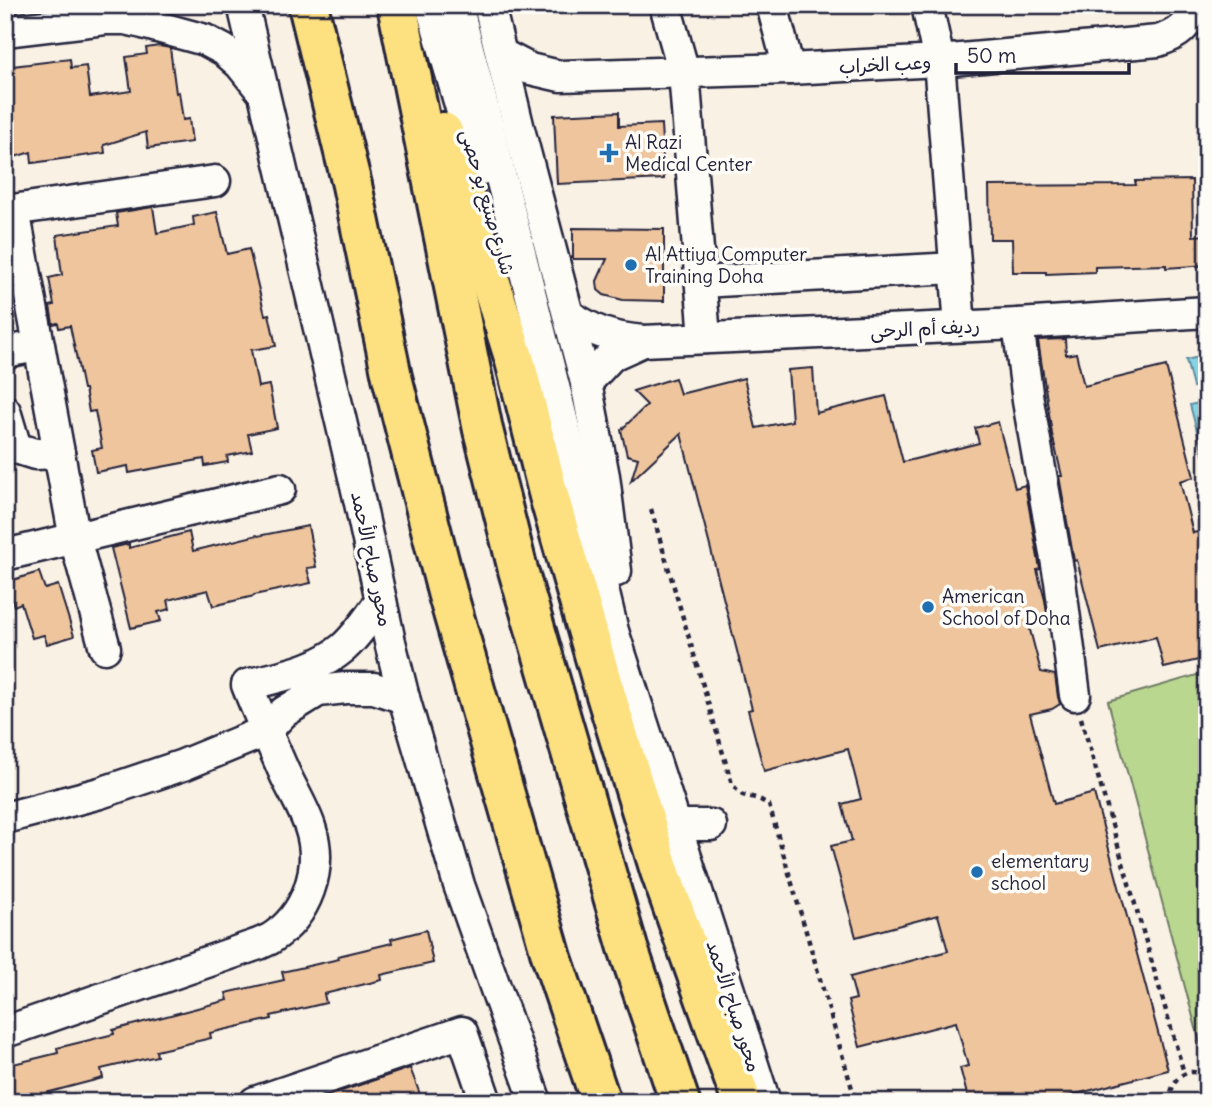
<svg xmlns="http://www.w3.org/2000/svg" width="1212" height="1107" font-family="Delius,'Playpen Sans Arabic',sans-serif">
<rect width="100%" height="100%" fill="#faf1e5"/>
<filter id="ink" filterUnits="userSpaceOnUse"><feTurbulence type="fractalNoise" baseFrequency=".0143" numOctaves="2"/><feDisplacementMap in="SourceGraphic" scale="14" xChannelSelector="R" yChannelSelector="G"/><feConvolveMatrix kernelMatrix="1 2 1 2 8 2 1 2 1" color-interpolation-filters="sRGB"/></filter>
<g filter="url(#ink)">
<polygon fill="#bad78f" stroke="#6e7c65" stroke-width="2" points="1207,672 1207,1069 1108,701"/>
<g fill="#86d5e4" stroke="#5e8da0" stroke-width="2">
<polygon points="1207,355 1207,384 1193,387 1186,360"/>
<polygon points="1207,401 1207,468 1190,405"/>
</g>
<g fill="#efc59e" stroke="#22223b" stroke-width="2">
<polygon points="159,46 170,48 176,93 179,92 183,120 189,119 192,142 148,148 146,132 104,145 105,153 32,163 31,152 5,160 5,67 70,59 71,68 86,66 90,97 131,91 126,57 147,54 146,48"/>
<polygon points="619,112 619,126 661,124 664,179 557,184 554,115"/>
<polygon points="1192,180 1193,236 1207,235 1207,265 1166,268 1166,265 1095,267 1095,272 1046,274 1046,272 1013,272 1012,239 990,239 989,186 1136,185 1135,181"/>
<polygon points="153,207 157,233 194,225 193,217 217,212 227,254 249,249 265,315 269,314 276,346 251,350 258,387 269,385 277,428 248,434 252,451 227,456 228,462 205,466 204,459 129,473 128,466 96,472 92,450 102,448 95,411 89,412 85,389 83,389 70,326 59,328 58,323 53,324 50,306 54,305 49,278 62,275 57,235 118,226 116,213"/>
<polygon points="573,228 664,229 664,301 623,300 604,295 598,290 597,281 607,259 573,259"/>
<polygon points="1065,339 1066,355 1076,353 1084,386 1166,366 1194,477 1180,481 1193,533 1207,530 1207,658 1164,668 1156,637 1100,651 1077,560 1074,561 1059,476 1062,476 1052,434 1038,340"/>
<polygon points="813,368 816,413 886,396 903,462 979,443 975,428 998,422 1015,488 1025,485 1040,569 1037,570 1045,600 1048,621 1029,626 1041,672 1055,675 1058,697 1060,704 1052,709 1030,714 1054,804 1094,793 1168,1070 1061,1098 1062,1102 969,1102 960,1068 968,1066 956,1022 860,1047 848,1001 856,999 850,977 948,951 938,915 856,937 831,846 852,841 842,804 861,799 848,749 764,771 748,710 752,709 681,434 631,481 638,458 627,455 621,430 647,405 633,391 675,378 680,394 744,378 756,428 792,421 788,370"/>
<polygon points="308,526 316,567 307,568 311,583 254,595 254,596 213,606 208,590 168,600 170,609 158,612 161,621 131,628 111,548 129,544 129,548 189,532 193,551 257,535 258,536"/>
<polygon points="39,572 45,589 58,585 74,636 47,644 44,635 32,638 21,603 14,606 6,582"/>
<polygon points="426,930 433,963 381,975 382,980 324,994 326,1003 271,1016 272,1019 210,1033 211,1038 156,1051 157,1056 101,1069 103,1078 46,1093 47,1096 24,1102 8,1102 5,1090 5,1066 58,1053 57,1048 114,1034 113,1030 228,1000 226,993 284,980 282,972 339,959 338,956 392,943 391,939"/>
<polygon points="410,1068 423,1102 315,1102 315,1100"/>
</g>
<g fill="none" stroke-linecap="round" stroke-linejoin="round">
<defs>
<g id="minor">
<polyline points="243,5 358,494 390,642 404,698 459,885 536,1102"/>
<polyline points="431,5 479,170"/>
<polyline points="457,5 556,394 613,631 765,1102"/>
<polyline points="489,5 519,129 586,383 604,476 616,571"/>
<polyline points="665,5 684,72 705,338"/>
<polyline points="772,5 789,69"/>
<polyline points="927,5 939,61 960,326"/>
<polyline points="5,31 105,19 125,19 143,23 205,40 224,50 240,64 261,90"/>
<path d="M501,54l29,15 30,7 229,-7 150,-8 219,-20c19,-6 32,-15 36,-36"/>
<polyline points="14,210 75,539 105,648"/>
<polyline points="5,211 215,181"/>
<polyline points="701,282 955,268"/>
<path d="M570,316c27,17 41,22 73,25l375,-17 189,-12"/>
<polyline points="1018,324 1028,401 1060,581 1075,695"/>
<polyline points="5,355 10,351 39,346"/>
<polyline points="586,383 612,355 643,341"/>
<polyline points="5,411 16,448 35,454 59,453"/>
<polyline points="5,555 280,489"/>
<polyline points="5,818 100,793 183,765 266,731 284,712 318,691 346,688 374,688 404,698"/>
<polyline points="676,825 711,825"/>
<path d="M5,1032l245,-85c7,-2 14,-5 20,-8 37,-23 54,-71 40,-112 -6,-18 -17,-36 -25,-53 -13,-30 -26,-59 -38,-89 33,-9 69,-14 96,-37 15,-13 26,-31 38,-47"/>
<polyline points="255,1102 462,1032 486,1102"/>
</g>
<g id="highway">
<polyline points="308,5 352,185 392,377 447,592 552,958 601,1102"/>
<polyline points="397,5 483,430 518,570 628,948 680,1102"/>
<polyline points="443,132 459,179 515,361 549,496 602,682 660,871 742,1102"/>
</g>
</defs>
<use href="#minor" stroke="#22223b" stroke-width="35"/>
<use href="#highway" stroke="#22223b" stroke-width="44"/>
<g stroke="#22223b" stroke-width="4.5" stroke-dasharray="5 5" stroke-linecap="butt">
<path d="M651,509l81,275c13,16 9,9 26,15 4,1 7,4 11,6l87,297"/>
<polyline points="1081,718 1184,1073"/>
<path d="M1170,1102c0,-22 16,-39 37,-25"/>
</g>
<use href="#minor" stroke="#fdfcf7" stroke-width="30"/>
<use href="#highway" stroke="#fde080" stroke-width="38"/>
</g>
</g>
<g fill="#1f6fb2" stroke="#fdfcf7" stroke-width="2.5">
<path d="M605.5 142.5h7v7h7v7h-7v7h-7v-7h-7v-7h7z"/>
<circle cx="631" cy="265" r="7"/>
<circle cx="928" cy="607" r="7"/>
<circle cx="977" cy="872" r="7"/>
</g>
<g text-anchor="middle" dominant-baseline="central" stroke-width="7" stroke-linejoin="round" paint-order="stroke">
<g font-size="19" fill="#22223b" stroke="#fdfcf7">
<text transform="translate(885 64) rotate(-3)">وعب الخراب</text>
<text transform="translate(488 202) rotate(74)">شارع صنيع بو حصى</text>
<text transform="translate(925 328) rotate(-3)">رديف أم الرحى</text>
<text transform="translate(372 559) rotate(78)">محور صباح الأحمد</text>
<text transform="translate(734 1006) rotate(72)">محور صباح الأحمد</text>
</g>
<g font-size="19" fill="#22223b" stroke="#fdfcf7" text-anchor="start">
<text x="625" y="142">Al Razi<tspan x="625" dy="22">Medical Center</tspan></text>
<text x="645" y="254">Al Attiya Computer<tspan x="645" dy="22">Training Doha</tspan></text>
<text x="942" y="596">American<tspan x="942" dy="22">School of Doha</tspan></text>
<text x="991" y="861">elementary<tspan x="991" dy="22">school</tspan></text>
</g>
</g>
<rect width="1212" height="1107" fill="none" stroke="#fdfcf7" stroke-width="28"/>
<rect x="14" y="14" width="1184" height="1079" fill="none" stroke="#22223b" stroke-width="2.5" filter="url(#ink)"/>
<path d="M956 63v10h173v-10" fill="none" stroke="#22223b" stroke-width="3.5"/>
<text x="967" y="63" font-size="21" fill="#22223b" stroke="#fdfcf7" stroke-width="5" paint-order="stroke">50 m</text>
</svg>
